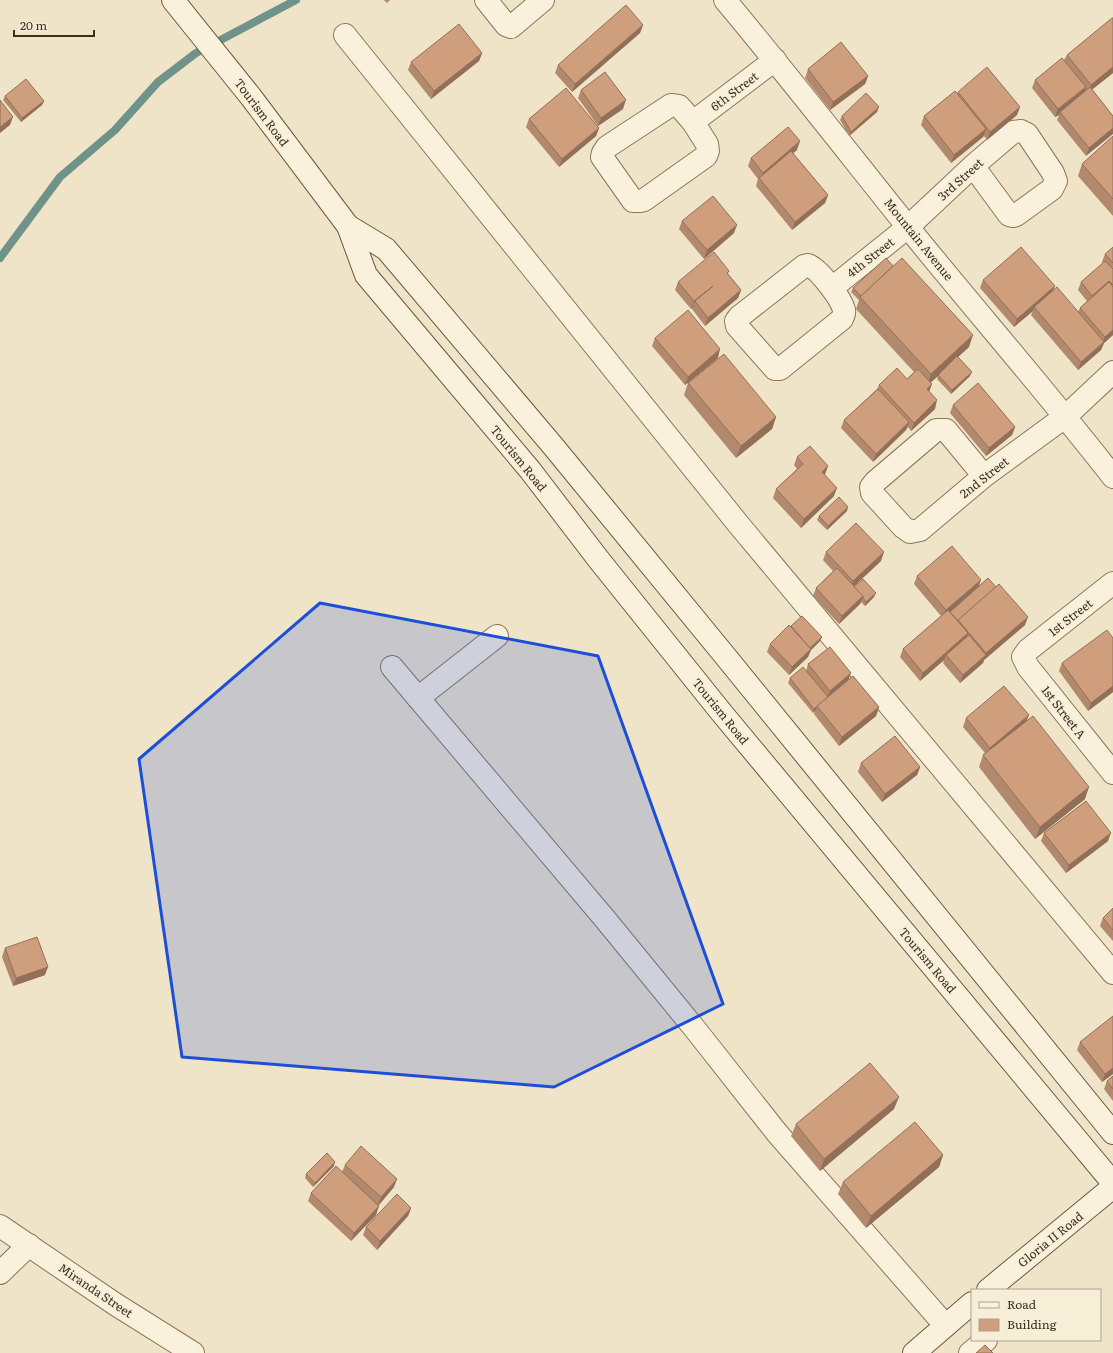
<svg xmlns="http://www.w3.org/2000/svg" width="1113" height="1353" font-family="Literata,serif">
<rect width="100%" height="100%" fill="#f0e4c8"/>
<g fill="none" stroke-linecap="round" stroke-linejoin="round">
<polyline stroke="#6f938a" stroke-width="8" points="0,258 60,177 115,130 158,82 196,53 296,0"/>
<defs>
<g id="street">
<polyline points="486,0 506,25 511,27 543,0"/>
<path d="M725,0c62,74 122,151 182,226 68,84 139,165 206,251"/>
<polyline points="345,35 739,525 1113,973"/>
<polygon points="671,105 679,106 693,122 707,144 708,151 706,156 644,200 640,201 633,201 602,157 603,153 607,147"/>
<polyline points="693,122 775,60"/>
<path d="M808,265c11,4 33,33 36,45 1,4 -1,6 -2,9l-62,50h-5l-38,-43 -1,-5 3,-4 65,-51z"/>
<polyline points="832,288 908,227 973,166 1013,132 1021,131 1027,134 1053,173 1056,181 1052,189 1016,215 1013,216 1009,215 973,166"/>
<polyline points="984,476 946,430 936,430 875,482 871,487 872,493 903,527 910,532 920,530 984,476 1066,416 1113,372"/>
<polyline points="1113,583 1028,650 1023,657 1028,667 1113,773"/>
<polyline points="392,667 605,919 695,1029 777,1133 945,1325"/>
<polyline points="418,698 497,636"/>
<polyline points="0,1226 115,1304 193,1353"/>
<polyline points="0,1273 29,1245"/>
<polyline points="970,1353 986,1340"/>
</g>
<g id="secondary">
<polyline points="173,0 251,97 348,226 366,275 530,470 599,560 721,712 1113,1183"/>
<polyline points="348,226 386,249 553,446 726,657 1113,1133"/>
<polyline points="988,1290 1113,1187"/>
<polyline points="914,1353 972,1303"/>
</g>
</defs>
<use href="#street" stroke="#8d765c" stroke-width="24"/>
<use href="#secondary" stroke="#6f573f" stroke-width="24"/>
<use href="#street" stroke="#faf1dc" stroke-width="22"/>
<use href="#secondary" stroke="#faf1dc" stroke-width="22"/>
</g>
<g fill="#b2896c">
<polygon points="384,0 390,0 387,3"/>
<polygon points="1113,18 1113,73 1092,89 1113,116 1086,156 1057,120 1059,115 1055,117 1032,88 1035,80 1064,60 1067,55"/>
<polygon points="643,25 640,33 572,92 555,73 558,65"/>
<polygon points="482,53 479,61 431,99 408,70 411,62"/>
<polygon points="808,69 868,76 865,84 830,110 805,78"/>
<polygon points="581,90 623,109 598,126 578,98"/>
<polygon points="958,92 1017,115 987,140 984,136 983,137 951,163 921,125 924,116 957,93"/>
<polygon points="5,96 44,101 42,105 21,122 3,100"/>
<polygon points="877,112 849,136 840,120 842,116"/>
<polygon points="529,119 599,128 596,136 559,167 526,127"/>
<polygon points="1113,136 1113,216 1078,176 1082,164"/>
<polygon points="797,150 793,153 828,195 825,203 792,230 756,186 758,179 748,166 751,158"/>
<polygon points="682,221 734,233 704,259 679,229"/>
<polygon points="1113,247 1113,335 1104,343 1101,350 1078,370 1031,315 1033,311 1014,327 980,288 983,280 1054,290 1078,312 1080,308 1087,301 1078,290 1081,282 1103,263 1102,262 1105,254"/>
<polygon points="729,271 728,274 741,290 738,298 705,326 692,309 692,308 691,309 675,290 678,282"/>
<polygon points="853,288 969,347 958,357 970,376 951,394 937,379 938,376 931,382 929,391 935,409 911,431 908,427 906,430 873,462 841,428 844,420 877,389 879,385 907,379 914,372 856,309 859,300 851,292"/>
<polygon points="655,338 718,358 685,385 652,346"/>
<polygon points="688,383 776,417 772,429 736,458 684,395"/>
<polygon points="953,405 1015,427 1012,435 986,456 950,413"/>
<polygon points="797,457 828,466 825,474 834,496 801,528 773,498 776,489 797,469 794,465"/>
<polygon points="847,511 827,530 817,520 819,516"/>
<polygon points="826,552 881,561 854,586 874,597 865,606 861,602 860,604 839,624 813,596 816,588 833,571 823,560"/>
<polygon points="917,576 978,587 1025,625 984,660 983,663 960,683 943,663 944,660 920,681 900,657 903,649 941,616 914,584"/>
<polygon points="791,626 822,637 820,641 811,650 808,657 789,675 767,652 770,644"/>
<polygon points="1113,638 1113,692 1088,711 1059,671 1062,663"/>
<polygon points="808,664 849,680 879,707 876,716 839,746 814,714 815,711 813,713 788,683 790,678 806,671"/>
<polygon points="966,718 1027,720 1085,799 1035,839 979,767 983,755 985,753 963,727"/>
<polygon points="861,763 920,767 917,775 882,802 858,772"/>
<polygon points="1044,833 1108,841 1066,873 1041,841"/>
<polygon points="1113,908 1113,941 1100,926 1103,918"/>
<polygon points="5,948 45,975 13,986 2,957"/>
<polygon points="1080,1042 1113,1074 1102,1082 1077,1050"/>
<polygon points="1113,1076 1113,1101 1104,1089 1107,1081"/>
<polygon points="894,1109 820,1171 791,1136 796,1124"/>
<polygon points="943,1155 939,1167 866,1228 838,1194 843,1182"/>
<polygon points="345,1165 394,1187 378,1206 376,1215 351,1241 308,1201 311,1193 342,1172"/>
<polygon points="334,1166 313,1187 305,1178 306,1174"/>
<polygon points="411,1208 408,1216 377,1250 363,1235 366,1227"/>
</g>
<g fill="#916f58">
<polygon points="643,25 640,33 572,92 575,84"/>
<polygon points="482,53 479,61 431,99 434,91"/>
<polygon points="1113,67 1113,73 1088,93 1091,85"/>
<polygon points="868,76 865,84 830,110 833,102"/>
<polygon points="1086,87 1083,96 1060,112 1059,115 1055,117 1058,109"/>
<polygon points="626,100 623,109 598,126 601,118"/>
<polygon points="44,101 42,105 21,122 22,118"/>
<polygon points="879,107 877,112 849,136 851,132"/>
<polygon points="1020,107 1017,115 987,140 990,132"/>
<polygon points="13,117 10,125 0,133 0,127"/>
<polygon points="599,128 596,136 559,167 562,159"/>
<polygon points="1113,128 1113,134 1086,156 1089,148"/>
<polygon points="986,129 983,137 951,163 954,155"/>
<polygon points="800,141 797,150 760,180 763,173"/>
<polygon points="828,195 825,203 792,230 795,222"/>
<polygon points="737,225 734,233 704,259 707,250"/>
<polygon points="1109,281 1106,289 1089,304 1092,296"/>
<polygon points="713,286 695,301 692,308 691,309 694,301"/>
<polygon points="1055,286 1052,294 1034,307 1033,311 1014,327 1017,319"/>
<polygon points="741,290 738,298 705,326 708,318"/>
<polygon points="1113,330 1113,335 1104,343 1101,350 1078,370 1081,362 1102,344 1105,337"/>
<polygon points="973,335 969,347 938,375 938,376 927,386 931,374"/>
<polygon points="720,349 718,358 685,385 688,377"/>
<polygon points="972,372 970,376 951,394 952,390"/>
<polygon points="932,384 929,392 927,389"/>
<polygon points="937,400 935,409 911,431 914,423"/>
<polygon points="776,417 772,429 736,458 741,446"/>
<polygon points="909,422 906,430 873,462 876,454"/>
<polygon points="1015,427 1012,435 986,456 989,448"/>
<polygon points="828,466 825,474 819,480 822,472"/>
<polygon points="837,488 834,496 801,528 804,519"/>
<polygon points="848,507 847,511 827,530 828,526"/>
<polygon points="884,552 881,561 850,590 853,581"/>
<polygon points="981,580 978,588 943,618 946,610"/>
<polygon points="876,593 874,597 865,606 866,602"/>
<polygon points="863,596 860,604 839,624 842,616"/>
<polygon points="1028,617 1025,625 984,660 983,663 960,683 963,675 985,656 986,653"/>
<polygon points="968,633 965,641 946,655 944,660 920,681 923,673"/>
<polygon points="822,637 820,641 811,650 808,657 789,675 792,667"/>
<polygon points="851,673 848,681 827,698 830,691"/>
<polygon points="1113,686 1113,692 1088,711 1091,703"/>
<polygon points="817,707 815,711 813,713 814,709"/>
<polygon points="879,707 876,716 839,746 842,737"/>
<polygon points="1029,715 1026,723 987,756 990,748"/>
<polygon points="920,767 917,775 882,802 885,794"/>
<polygon points="1089,787 1085,799 1035,839 1040,827"/>
<polygon points="1111,833 1108,841 1066,873 1069,865"/>
<polygon points="48,967 45,975 13,986 16,978"/>
<polygon points="1113,1068 1113,1074 1102,1082 1105,1074"/>
<polygon points="899,1097 894,1109 820,1171 824,1159"/>
<polygon points="943,1155 939,1167 866,1228 871,1216"/>
<polygon points="335,1162 334,1166 313,1187 315,1183"/>
<polygon points="397,1179 394,1187 378,1206 381,1197"/>
<polygon points="379,1206 376,1215 351,1241 354,1233"/>
<polygon points="411,1208 408,1216 377,1250 380,1241"/>
</g>
<g fill="#cf9f7d" stroke="#916f58">
<polygon points="626,5 643,25 575,84 558,65"/>
<polygon points="1112,18 1113,18 1113,67 1091,85 1067,55"/>
<polygon points="459,24 482,53 434,91 411,62"/>
<polygon points="841,42 868,76 833,102 808,69"/>
<polygon points="1062,58 1086,87 1058,109 1035,80"/>
<polygon points="987,67 1020,107 990,132 958,92"/>
<polygon points="605,72 626,100 601,118 581,90"/>
<polygon points="26,79 44,101 22,118 5,96"/>
<polygon points="1090,87 1113,116 1113,128 1089,148 1060,112"/>
<polygon points="566,88 599,128 562,159 529,119"/>
<polygon points="955,91 986,129 954,155 924,116"/>
<polygon points="866,93 879,107 851,132 842,116"/>
<polygon points="0,100 13,117 0,127"/>
<polygon points="788,127 800,141 763,173 751,158"/>
<polygon points="1113,136 1113,199 1082,164"/>
<polygon points="791,151 828,195 795,222 759,178"/>
<polygon points="713,196 737,225 707,250 682,221"/>
<polygon points="1021,247 1055,286 1017,319 983,280"/>
<polygon points="1113,247 1113,263 1105,254"/>
<polygon points="714,252 729,271 727,273 741,290 708,318 695,301 713,286 694,301 678,282"/>
<polygon points="886,258 893,266 861,296 853,288"/>
<polygon points="902,258 973,335 931,374 860,297"/>
<polygon points="1105,261 1113,269 1113,285 1109,281 1092,296 1081,282"/>
<polygon points="1109,282 1113,287 1113,330 1105,337 1080,308"/>
<polygon points="1057,287 1104,342 1081,362 1034,307"/>
<polygon points="688,310 720,349 688,377 655,338"/>
<polygon points="724,354 776,417 741,446 688,383"/>
<polygon points="957,356 972,372 952,390 938,375"/>
<polygon points="897,368 907,379 918,369 932,384 927,389 937,400 914,423 879,385"/>
<polygon points="978,383 1015,427 989,448 953,405"/>
<polygon points="878,389 909,422 876,454 844,420"/>
<polygon points="810,446 828,466 822,472 837,488 804,519 776,489 803,464 797,457"/>
<polygon points="839,497 848,507 828,526 819,516"/>
<polygon points="856,523 884,552 853,581 826,552"/>
<polygon points="952,546 981,580 946,610 917,576"/>
<polygon points="837,568 863,596 842,616 816,588"/>
<polygon points="988,578 996,587 958,621 950,612"/>
<polygon points="863,579 876,593 866,602 863,598 863,596 854,587"/>
<polygon points="999,584 1028,617 986,653 958,620"/>
<polygon points="948,610 968,633 923,673 903,649"/>
<polygon points="802,616 822,637 810,648 791,626"/>
<polygon points="789,625 811,649 792,667 770,644"/>
<polygon points="1107,630 1113,638 1113,686 1091,703 1062,663"/>
<polygon points="969,635 986,655 963,675 946,655"/>
<polygon points="830,647 851,673 830,691 808,664"/>
<polygon points="803,667 828,697 814,709 790,678"/>
<polygon points="853,676 879,707 842,737 817,706"/>
<polygon points="1004,686 1029,715 990,748 966,718"/>
<polygon points="1033,716 1089,787 1040,827 983,755"/>
<polygon points="895,736 920,767 885,794 861,763"/>
<polygon points="1086,801 1111,833 1069,865 1044,833"/>
<polygon points="1113,908 1113,930 1103,918"/>
<polygon points="37,937 48,967 16,978 5,948"/>
<polygon points="1113,1016 1113,1068 1105,1074 1080,1042"/>
<polygon points="870,1063 899,1097 824,1159 796,1124"/>
<polygon points="1113,1076 1113,1089 1107,1081"/>
<polygon points="915,1122 943,1155 871,1216 843,1182"/>
<polygon points="361,1146 397,1179 381,1197 345,1165"/>
<polygon points="327,1153 335,1162 315,1183 306,1174"/>
<polygon points="336,1166 379,1206 354,1233 311,1193"/>
<polygon points="397,1194 411,1208 380,1241 366,1227"/>
<polygon points="985,1345 993,1353 976,1353"/>
</g>
<path fill="#1d4ed8" fill-opacity="0.2" stroke="#1d4ed8" stroke-width="3" stroke-linejoin="round" d="M320,603l278,53 125,348 -169,83 -372,-30 -43,-298z"/>
<g text-anchor="middle" dominant-baseline="central" stroke-width="4" stroke-linejoin="round" paint-order="stroke">
<g font-size="12" fill="#3d2e20" stroke="#f7eed8">
<text transform="translate(734 91) rotate(-37)">6th Street</text>
<text transform="translate(262 112) rotate(53)">Tourism Road</text>
<text transform="translate(960 179) rotate(-42)">3rd Street</text>
<text transform="translate(919 239) rotate(51)">Mountain Avenue</text>
<text transform="translate(870 257) rotate(-38)">4th Street</text>
<text transform="translate(519 458) rotate(51)">Tourism Road</text>
<text transform="translate(984 477) rotate(-38)">2nd Street</text>
<text transform="translate(1070 617) rotate(-38)">1st Street</text>
<text transform="translate(721 711) rotate(51)">Tourism Road</text>
<text transform="translate(1064 712) rotate(52)">1st Street A</text>
<text transform="translate(928 960) rotate(50)">Tourism Road</text>
<text transform="translate(1050 1239) rotate(-39)">Gloria II Road</text>
<text transform="translate(96 1290) rotate(34)">Miranda Street</text>
</g>
</g>
<rect x="971" y="1289" width="130" height="52" fill="#f7eed8" stroke="#ada18e"/>
<rect x="979" y="1302" width="20" height="6" fill="#faf1dc" stroke="#ada18e"/>
<text x="1007" y="1309" font-size="12" fill="#3d2e20">Road</text>
<rect x="979" y="1319" width="20" height="12" fill="#cf9f7d" stroke="#ada18e"/>
<text x="1007" y="1329" font-size="12" fill="#3d2e20">Building</text>
<path d="M14 30v6h80v-6" fill="none" stroke="#3d2e20" stroke-width="2"/>
<text x="20" y="30" font-size="12" fill="#3d2e20" stroke="#f7eed8" stroke-width="3" paint-order="stroke">20 m</text>
</svg>
